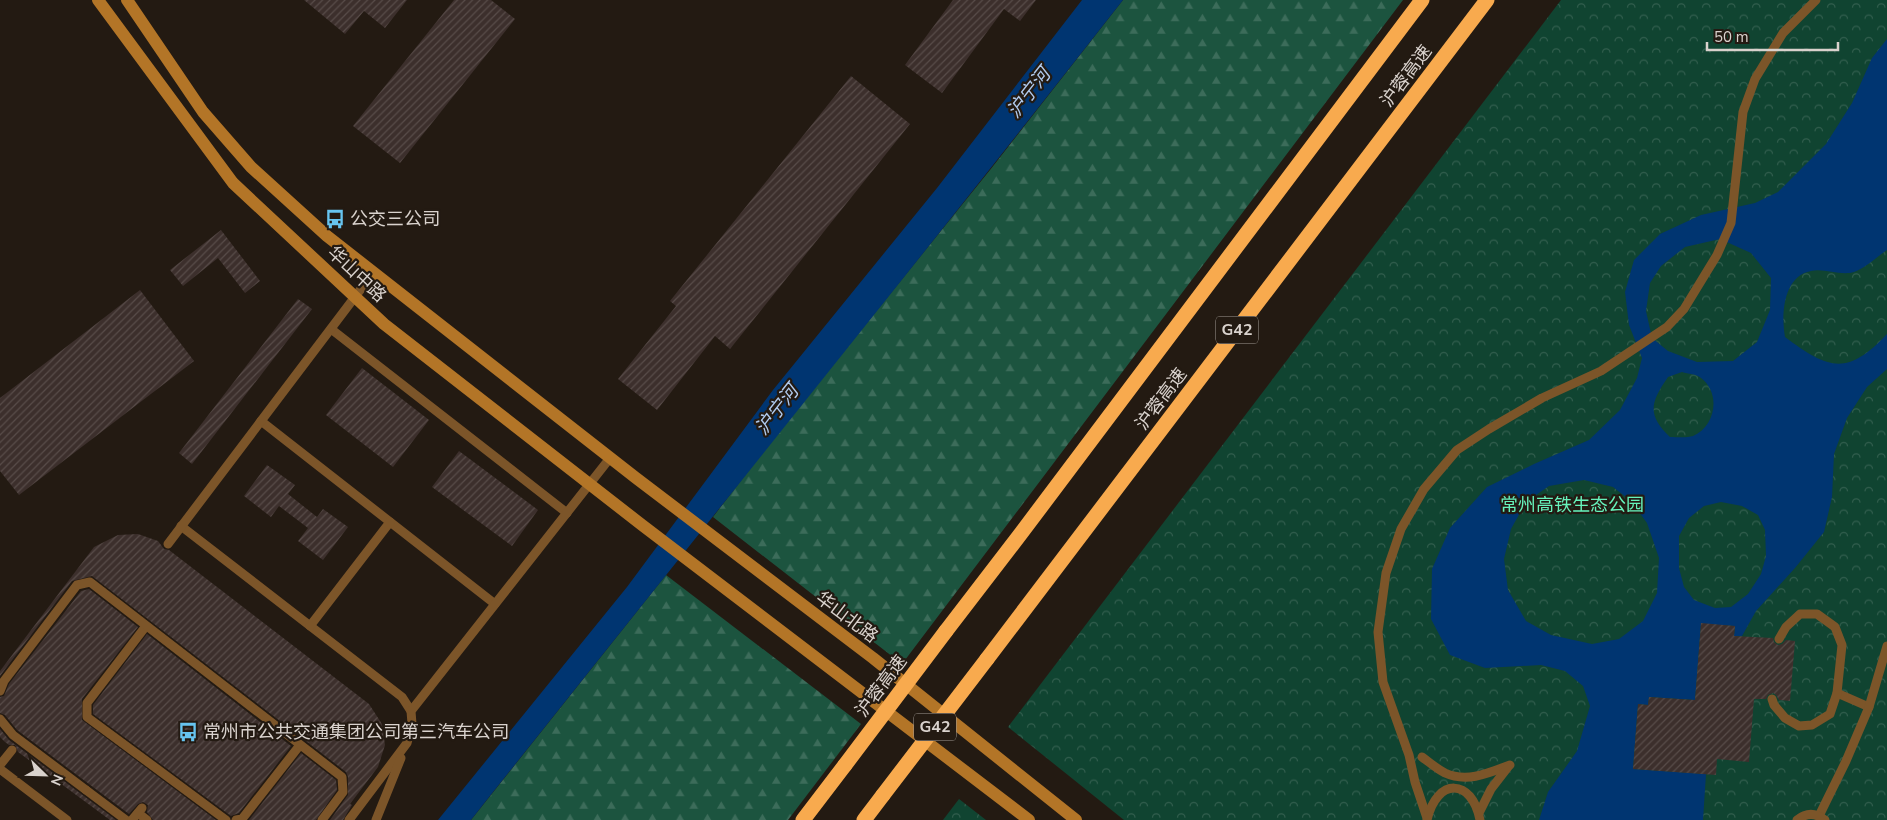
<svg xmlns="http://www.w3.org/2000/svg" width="1887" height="820" font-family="'Nunito Sans','Noto Sans SC',sans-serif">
<defs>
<pattern id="forest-firs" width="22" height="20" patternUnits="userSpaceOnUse" patternTransform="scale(1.25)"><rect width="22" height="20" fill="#1c543f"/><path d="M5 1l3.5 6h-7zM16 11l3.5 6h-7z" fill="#3c6c5a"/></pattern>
<pattern id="park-crowns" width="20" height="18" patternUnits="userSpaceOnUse" patternTransform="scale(1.25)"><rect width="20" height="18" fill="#104431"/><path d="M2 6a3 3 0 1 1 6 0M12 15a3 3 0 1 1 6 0" fill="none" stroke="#325e4e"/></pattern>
<pattern id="building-hatch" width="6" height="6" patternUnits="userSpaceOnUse" patternTransform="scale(1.25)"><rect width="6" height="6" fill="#3c2f2c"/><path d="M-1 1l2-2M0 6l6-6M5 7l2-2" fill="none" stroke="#584c49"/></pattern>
</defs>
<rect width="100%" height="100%" fill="#231a12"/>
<g fill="url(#forest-firs)">
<polygon points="1123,0 1403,0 902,664 713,517 762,453 990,170"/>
<polygon points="666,575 861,724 788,820 471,820"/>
</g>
<g fill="url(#park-crowns)">
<polygon points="1561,0 1887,0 1887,820 1124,820 1008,727"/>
<polygon points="959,799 986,820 943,820"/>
</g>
<g fill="#003571" fill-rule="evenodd">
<path d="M1082,0h41c-215,275 -435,546 -652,820h-33l189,-233 146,-197 164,-202z"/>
<path d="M1887,39v211c-9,6 -23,19 -33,22 -13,4 -30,-4 -43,-1 -28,5 -30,44 -26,66 43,32 62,40 102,-3v35l-20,18 -20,31 -13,36 -2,43 -8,35 -29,36 -39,43 -14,25h-8l1,-10 -34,-2 -6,76 -46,-3 -1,8 -10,-1 -5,65 73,5 -3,46h-164l9,-28 29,-41 13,-45 -7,-20 -18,-15 -24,-6 -56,3 -35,-13 -19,-36 1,-50 18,-41 37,-41 47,-23 55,-24 31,-30 17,-32 5,-20 -13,-33 -4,-33 9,-32 26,-26 41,-19 54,-12 23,-11 48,-48 26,-41 20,-45zM1720,239l31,14 20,25 -1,32 -13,32 -24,19 -36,1 -29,-11 -16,-13 -6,-27 4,-28 11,-17 24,-19zM1682,372c6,2 15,2 19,6 20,15 15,48 -8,58 -6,2 -16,1 -23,1 -24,-23 -19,-35 -2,-60zM1584,480l29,7 18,14 16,22 12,35 -2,35 -14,28 -24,18 -27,5 -41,-9 -25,-14 -18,-31 -4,-31 7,-30 15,-27 23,-16zM1721,502l21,4 16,9 7,15 1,26 -5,18 -13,20 -17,13 -16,1 -21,-8 -10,-13 -5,-19v-32l10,-18 15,-12z"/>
</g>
<g fill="url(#building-hatch)">
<polygon points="304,0 407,0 385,28 364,11 345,34"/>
<polygon points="454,0 491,0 515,19 400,163 353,126"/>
<polygon points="953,0 1036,0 1020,21 1004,9 942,93 905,65"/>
<polygon points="851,76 910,124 730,349 715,336 657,410 618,379 676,306 670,301"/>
<polygon points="221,230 260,281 245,293 218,258 183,286 170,270"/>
<polygon points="140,290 194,361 19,495 0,471 0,398"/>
<polygon points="298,299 312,309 192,464 179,453"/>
<polygon points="362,368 429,420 393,467 326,415"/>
<polygon points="459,451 538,510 512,546 432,487"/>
<polygon points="267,465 295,485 288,494 317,517 323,509 348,527 323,560 298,541 308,528 279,506 271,517 244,496"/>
<polygon points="138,534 158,541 164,549 169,550 369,704 382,724 385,745 378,767 350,804 352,805 343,820 330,820 348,795 348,777 346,772 92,576 72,581 0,676 0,671 94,547 118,535"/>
<polygon points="89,589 138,627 82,699 82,720 216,820 153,820 147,812 148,805 143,802 138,804 129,814 17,730 5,715 0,713 0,697 4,696 9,684 81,591"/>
<polygon points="1701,623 1735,626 1734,636 1773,638 1774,642 1778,645 1782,644 1786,640 1795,641 1790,701 1779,700 1776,695 1773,693 1768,695 1766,699 1754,699 1749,762 1717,759 1716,775 1633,769 1638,704 1648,705 1649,697 1695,700"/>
<polygon points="147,634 291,746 239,813 231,816 93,714 93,705"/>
<polygon points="0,729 9,740 116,820 110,820 18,752 15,745 9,745 5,742 0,737"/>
<polygon points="301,753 336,780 337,790 316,820 249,820"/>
</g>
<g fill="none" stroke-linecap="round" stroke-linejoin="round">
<g stroke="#7c5529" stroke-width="9">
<polyline points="331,329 567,513"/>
<polyline points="261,421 495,604"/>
<polyline points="181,526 402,697 411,711"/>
<polyline points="168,544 373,273"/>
<polyline points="146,626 87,703 87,717 226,820"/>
<polyline points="310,626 390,522"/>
<polyline points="1837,693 1869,707"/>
<polyline points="1772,699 1774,705 1785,718 1799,726 1812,725 1830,714 1837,693 1842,645 1835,627 1817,614 1800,614 1786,627 1779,639"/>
<path d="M1422,757c7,5 15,12 23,16 22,10 44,0 65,-8"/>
<polyline points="0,765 12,750"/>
<polyline points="0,769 67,820"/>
<polyline points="86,790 126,820"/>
<polyline points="138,813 147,820"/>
<polyline points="1479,813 1491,789 1508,767"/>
<polyline points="1819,816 1846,761 1869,707 1887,646"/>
<polyline points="1427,818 1415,782 1409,755 1383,682 1378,632 1386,573 1401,529 1424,489 1457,450 1489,429 1542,398 1601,371 1667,327 1684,309 1717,255 1731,223 1743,112 1755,79 1783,33 1816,0"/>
<polyline points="132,820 142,808"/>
<polyline points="236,820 242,819 300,745"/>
<polyline points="349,820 407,743 412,724 411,711 610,458"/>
<polyline points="376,820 401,758"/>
<path d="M1427,820c10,-43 45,-42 53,0"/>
<path d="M1797,820c10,-8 19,-7 28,0"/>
</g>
<g stroke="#b37527" stroke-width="12">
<polyline points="98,0 233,183 384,324 642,525 1029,820"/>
<polyline points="127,0 203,112 251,167 327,236 636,478 873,658 1076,820"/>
</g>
<g stroke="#f8aa4e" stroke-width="15">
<polyline points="946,631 1022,532 1422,0"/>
<polyline points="987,659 1487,0"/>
<polyline points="803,820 845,765"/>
<polyline points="864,820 883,795"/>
</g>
<g stroke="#7c5529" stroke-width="9">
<polyline points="0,691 4,681 77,585 90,582 342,777 343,792 322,820"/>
<polyline points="0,719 13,735 86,790"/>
</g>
<g stroke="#f8aa4e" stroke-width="15">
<polyline points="845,765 946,631"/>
<polyline points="883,795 987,659"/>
</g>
</g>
<defs>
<symbol id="bus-bare" viewBox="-9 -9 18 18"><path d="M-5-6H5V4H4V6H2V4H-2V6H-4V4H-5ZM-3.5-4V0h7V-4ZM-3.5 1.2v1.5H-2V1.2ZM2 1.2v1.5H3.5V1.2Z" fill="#67c4ef" stroke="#231a12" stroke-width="2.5" paint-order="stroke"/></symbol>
</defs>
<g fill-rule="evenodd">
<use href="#bus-bare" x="321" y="205" width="28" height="28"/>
<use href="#bus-bare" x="174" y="718" width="28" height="28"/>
</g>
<g text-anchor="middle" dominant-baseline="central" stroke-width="4.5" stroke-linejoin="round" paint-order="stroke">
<g fill="#231a12" stroke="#a29b95" stroke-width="1">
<rect x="1216" y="316.5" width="42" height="27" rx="4"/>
<rect x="914" y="713.5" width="42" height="27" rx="4"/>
</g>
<g font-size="16" font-weight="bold" fill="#d9d2cd">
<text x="1237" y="330">G42</text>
<text x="935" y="727">G42</text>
</g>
<g font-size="18" fill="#d9d2cd" stroke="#231a12">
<text transform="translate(1406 76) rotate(-53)">沪蓉高速</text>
<text transform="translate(357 274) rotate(43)">华山中路</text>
<text transform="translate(1161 399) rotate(-53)">沪蓉高速</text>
<text transform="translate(847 617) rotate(37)">华山北路</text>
<text transform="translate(881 686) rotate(-53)">沪蓉高速</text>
</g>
<g font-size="18" fill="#d9d2cd" stroke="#231a12" text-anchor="start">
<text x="350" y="219">公交三公司</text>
<text x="203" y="732">常州市公共交通集团公司第三汽车公司</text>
</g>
<g font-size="18" fill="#66f2bb" stroke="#231a12">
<text x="1572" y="505">常州高铁生态公园</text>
</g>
<g font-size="19" font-style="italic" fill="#b1cbef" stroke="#231a12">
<text transform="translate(1029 93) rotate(-52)">沪宁河</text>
<text transform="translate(777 410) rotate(-52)">沪宁河</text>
</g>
</g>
<g transform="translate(45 775) rotate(113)" stroke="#231a12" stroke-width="4" paint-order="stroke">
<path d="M0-4L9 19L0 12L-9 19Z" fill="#d9d2cd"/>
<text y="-8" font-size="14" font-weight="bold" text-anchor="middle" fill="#d9d2cd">N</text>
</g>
<path d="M1707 42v8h131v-8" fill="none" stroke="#d9d2cd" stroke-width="2.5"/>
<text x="1714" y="42" font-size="15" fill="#d9d2cd" stroke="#231a12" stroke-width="4" paint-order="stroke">50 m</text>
</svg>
